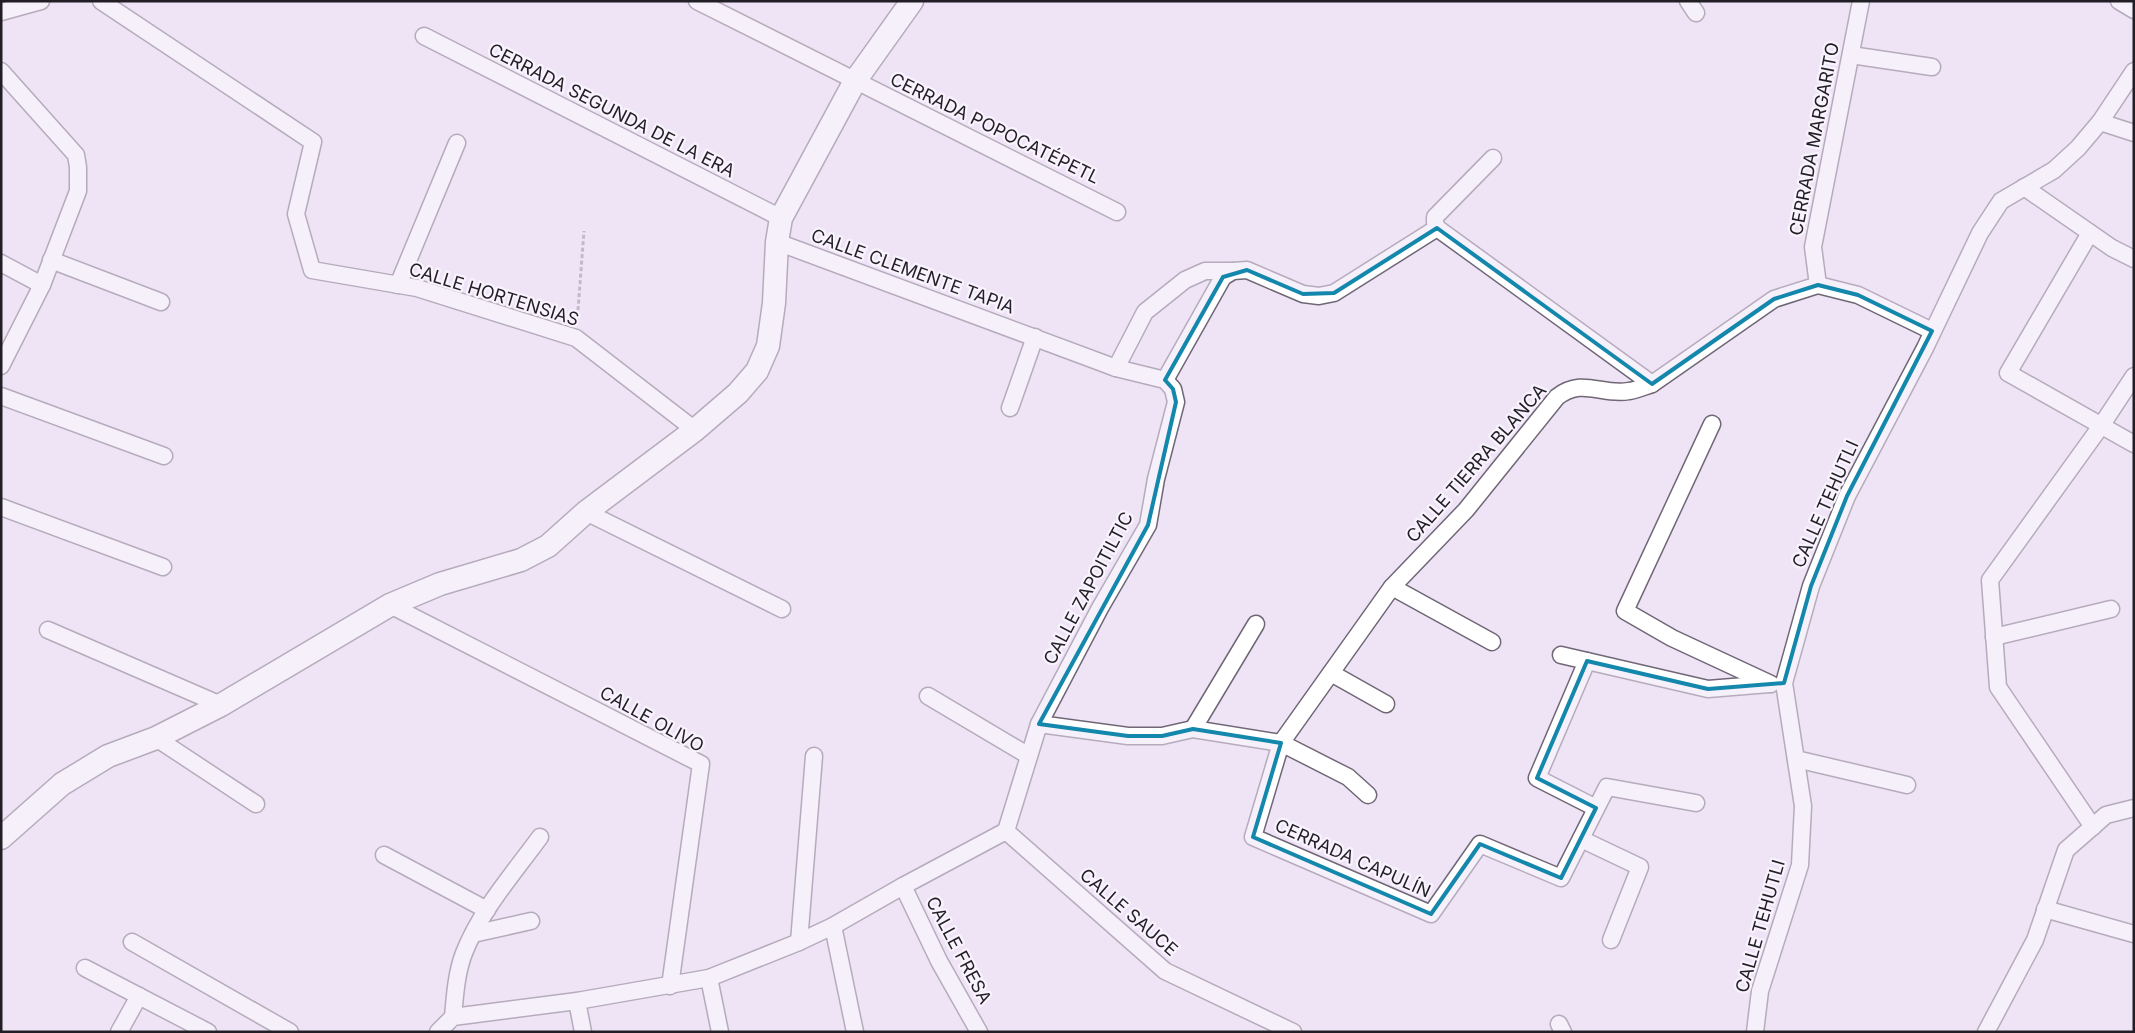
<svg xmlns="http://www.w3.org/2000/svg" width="2135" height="1033" font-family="Inter,sans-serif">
<rect width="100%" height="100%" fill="#eee4f6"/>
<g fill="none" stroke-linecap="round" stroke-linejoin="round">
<defs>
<g id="street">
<polyline points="101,1 313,142 296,214 312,270 417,288 576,338 695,430"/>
<polyline points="697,1 1117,212"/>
<polyline points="1688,1 1696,13"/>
<polyline points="2119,1 2134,10"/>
<polyline points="1,12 41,1"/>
<polyline points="424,36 781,218"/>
<polyline points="1851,55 1932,67"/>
<polyline points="1,71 76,155 78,167 78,191 42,285 1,366"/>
<polyline points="2100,122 2134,133"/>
<polyline points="1493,158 1435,217 1435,222 1437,228 1652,384"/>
<polyline points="2024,187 2112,248 2134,259"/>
<polyline points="2090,233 2008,373 2134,444"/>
<polyline points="777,242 1116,368 1145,312 1185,280 1205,271 1233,271"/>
<polyline points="51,260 161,302"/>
<polyline points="1,263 42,285"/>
<polyline points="398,285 457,143"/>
<polyline points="1818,285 1813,247 1861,1"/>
<polyline points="1165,380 1223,277 1233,271 1247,270 1303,294 1319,296 1334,293 1437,228"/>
<polyline points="1,396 164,456"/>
<polyline points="1010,408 1035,337"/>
<polyline points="1712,424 1625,611 1672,638 1771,684"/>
<polyline points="1,507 163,567"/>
<polyline points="586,512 782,609"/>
<polyline points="1392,587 1492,642"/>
<polyline points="390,605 701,764 670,986"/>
<polyline points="48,630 221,705"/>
<polyline points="1994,637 2111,609"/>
<polyline points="1561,655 1708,689 1769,684"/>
<polyline points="1587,661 1537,778 1596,808"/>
<polyline points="1331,673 1386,704"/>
<polyline points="928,696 1029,756"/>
<polyline points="1039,724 1128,736 1162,736 1193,729 1281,743 1348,777 1368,795"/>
<polyline points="1193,729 1256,624"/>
<polyline points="156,738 256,804"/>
<polyline points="1796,759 1907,785"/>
<path d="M1696,803l-89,-16 -46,91 -81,-34 -49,70 -178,-77 28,-94 111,-156 74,-77 91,-113c26,-20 44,-1 72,-6 8,-1 16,-5 23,-7l122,-85 44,-14 40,10 74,36"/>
<polyline points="2093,827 1998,687 1990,580 2101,426 2134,376"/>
<polyline points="1006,831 1039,724 1100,608 1148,525 1156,479 1176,402 1173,389 1165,380 1116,368"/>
<polyline points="1006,831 1165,971 1293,1032"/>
<polyline points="1581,839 1640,867 1611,940"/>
<polyline points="384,855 487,910"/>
<polyline points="903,886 939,961 979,1032"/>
<polyline points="2045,909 2134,934"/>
<polyline points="833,926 855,1032"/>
<polyline points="473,934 531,921"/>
<polyline points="132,942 290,1032"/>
<polyline points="799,942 814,756"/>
<polyline points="85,968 208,1032"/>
<polyline points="709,978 720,1032"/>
<polyline points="577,1001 583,1032"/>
<path d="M453,1017c2,-21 3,-43 11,-64 17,-43 49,-79 76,-116"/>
<polyline points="1559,1024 1563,1032"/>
<polyline points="119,1032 139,996"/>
<polyline points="438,1032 453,1017 577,1001 709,978 799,942 833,926 903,886 1006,831"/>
<polyline points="1755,1032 1760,991 1800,865 1803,806 1784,683 1811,586 1847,496 1925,348 1980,233 2001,201 2054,170 2078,148 2100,122 2134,71"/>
<polyline points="1986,1032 2035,940 2066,850 2106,815 2134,808"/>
</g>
<polyline id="secondary" points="1,838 62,784 108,756 156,738 221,705 390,605 440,584 521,560 548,546 586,512 695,430 738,393 757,371 768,346 774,303 777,242 781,218 855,81 912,1"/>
</defs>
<use href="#street" stroke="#706776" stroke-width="19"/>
<use href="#secondary" stroke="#706776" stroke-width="25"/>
<polyline stroke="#8e8793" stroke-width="3" stroke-dasharray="4 2.5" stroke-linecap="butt" points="577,323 584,231"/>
<use href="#street" stroke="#fff" stroke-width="16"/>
<use href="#secondary" stroke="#fff" stroke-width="22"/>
</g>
<path d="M0 0H2135V1033H0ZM1437,228l215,156 122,-85 44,-14 40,10 74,36 -85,165 -36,90 -27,97 -76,6 -121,-28 -50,117 59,30 -35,70 -81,-34 -49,70 -178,-77 28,-94 -88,-14 -31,7h-34l-89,-12 109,-199 28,-123 -3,-13 -8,-9 58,-103 24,-7 56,24 31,-1z" fill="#eee4f6" fill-opacity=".55" fill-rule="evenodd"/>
<path fill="none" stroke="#1487ac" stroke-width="4" stroke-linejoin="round" d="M1437,228l215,156 122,-85 44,-14 40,10 74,36 -85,165 -36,90 -27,97 -76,6 -121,-28 -50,117 59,30 -35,70 -81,-34 -49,70 -178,-77 28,-94 -88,-14 -31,7h-34l-89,-12 109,-199 28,-123 -3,-13 -8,-9 58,-103 24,-7 56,24 31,-1z"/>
<g text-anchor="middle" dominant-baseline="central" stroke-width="4.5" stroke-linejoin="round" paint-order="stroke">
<g font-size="18" fill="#221e25" stroke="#f9f3fe">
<text transform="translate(612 110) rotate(27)">CERRADA SEGUNDA DE LA ERA</text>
<text transform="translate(995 128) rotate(26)">CERRADA POPOCATÉPETL</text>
<text transform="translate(1814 139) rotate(-79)">CERRADA MARGARITO</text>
<text transform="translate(913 271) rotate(20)">CALLE CLEMENTE TAPIA</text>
<text transform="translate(494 294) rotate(17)">CALLE HORTENSIAS</text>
<text transform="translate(1476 463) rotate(-49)">CALLE TIERRA BLANCA</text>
<text transform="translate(1825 504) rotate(-66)">CALLE TEHUTLI</text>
<text transform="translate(1088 588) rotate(-62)">CALLE ZAPOITILTIC</text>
<text transform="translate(652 719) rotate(29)">CALLE OLIVO</text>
<text transform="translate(1353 858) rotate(24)">CERRADA CAPULÍN</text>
<text transform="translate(1129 912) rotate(41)">CALLE SAUCE</text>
<text transform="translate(1760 926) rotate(-74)">CALLE TEHUTLI</text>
<text transform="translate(959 950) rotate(62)">CALLE FRESA</text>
</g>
</g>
<rect width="2135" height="1033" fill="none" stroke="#221e25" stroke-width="5"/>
</svg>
